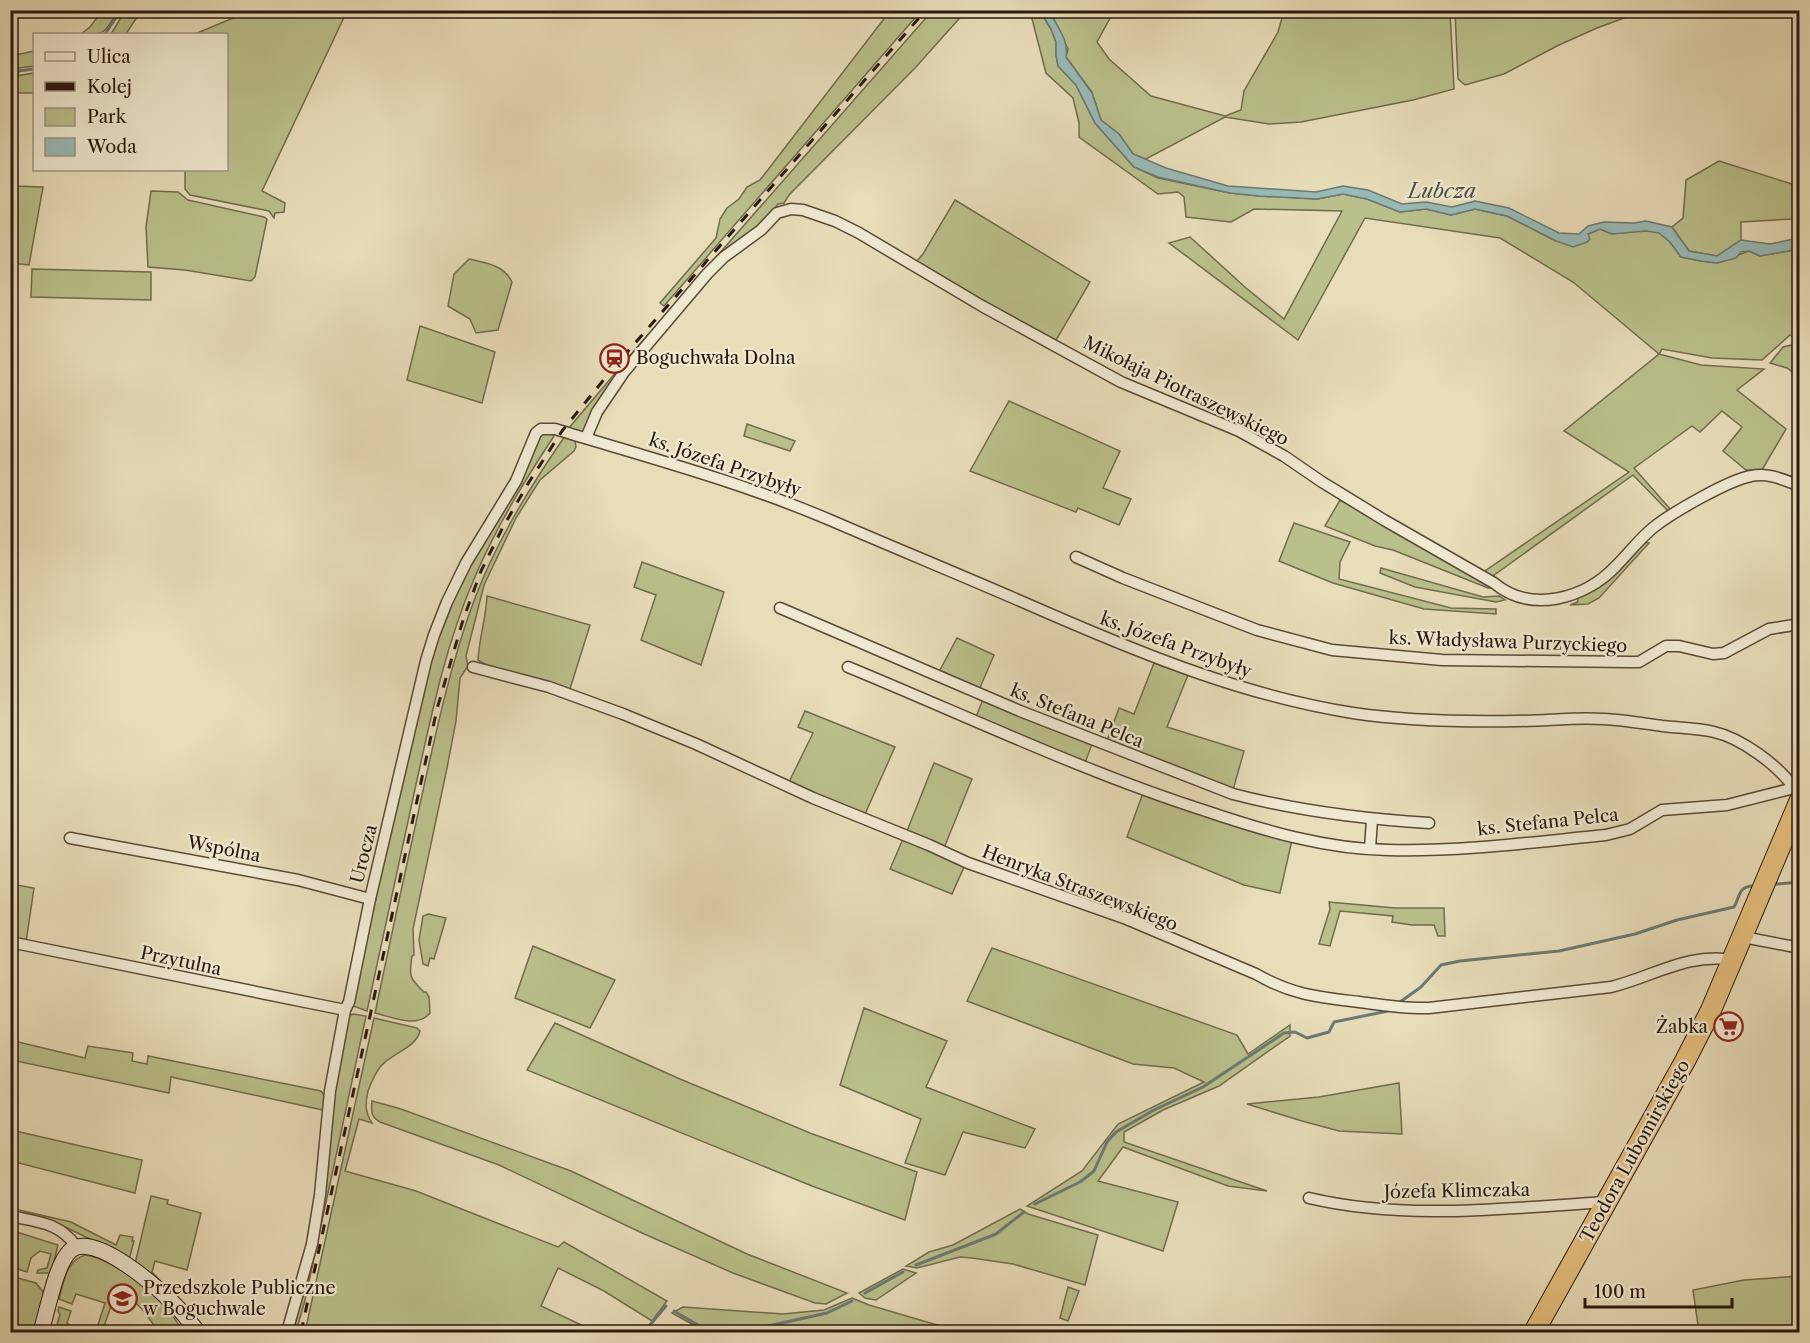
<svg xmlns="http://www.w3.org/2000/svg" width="1810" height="1343" font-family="'Libre Caslon Text',serif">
<rect width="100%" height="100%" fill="#e8ddb9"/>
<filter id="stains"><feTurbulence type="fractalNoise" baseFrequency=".00333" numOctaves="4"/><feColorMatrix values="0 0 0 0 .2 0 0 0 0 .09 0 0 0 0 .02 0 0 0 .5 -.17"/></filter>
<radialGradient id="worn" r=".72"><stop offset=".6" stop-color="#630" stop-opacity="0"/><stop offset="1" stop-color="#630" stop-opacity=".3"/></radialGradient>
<g fill="#bac08c" stroke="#726c4d" stroke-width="1.5">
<polygon points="252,10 347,11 262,191 285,203 284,212 275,213 274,218 269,211 190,195 185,189 185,170 226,170 226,34 195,34"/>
<polygon points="1799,10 1799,17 1771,13 1668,11 1635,14 1597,28 1559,45 1504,74 1465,85 1458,79 1455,11"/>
<path d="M102,11h16c-14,21 -10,24 -37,23l9,-7z"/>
<polygon points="125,11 141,11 126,34 111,34"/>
<polygon points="890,11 921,11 664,306 660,303 716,238 720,219 727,208 739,199 747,187 760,180"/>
<polygon points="932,11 966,11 915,68 789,195 784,203 778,204 759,228 707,273 582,434 568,429 639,345"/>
<polygon points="1030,11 1040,11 1051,29 1056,42 1056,55 1058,66 1076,85 1095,123 1134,167 1158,178 1230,193 1259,196 1317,199 1343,194 1367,199 1400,212 1426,209 1451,215 1475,209 1507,216 1556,241 1588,234 1600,229 1612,234 1646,230 1660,233 1670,242 1681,257 1701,261 1717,263 1749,251 1760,256 1799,249 1799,341 1790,335 1762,360 1712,358 1662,349 1659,354 1701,365 1764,369 1737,390 1786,429 1762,470 1746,470 1723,451 1742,427 1722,411 1700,432 1692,426 1634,468 1672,511 1669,512 1633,475 1490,578 1482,573 1629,472 1564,431 1659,354 1573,282 1500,238 1365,218 1298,340 1169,243 1190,237 1246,288 1284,319 1342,211 1254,209 1231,222 1186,217 1184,197 1178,192 1158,194 1079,137 1079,123 1073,98 1046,73"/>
<polygon points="1050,11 1114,11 1097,42 1109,59 1151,96 1225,116 1241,110 1244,91 1278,32 1284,11 1450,11 1454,89 1413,100 1301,122 1269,124 1225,117 1146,159 1133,154 1119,134 1101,120 1092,92 1066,57 1068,49"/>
<polygon points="34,51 34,66 11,69 11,56"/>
<polygon points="34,73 34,93 11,93 11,77"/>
<polygon points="1719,161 1792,184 1793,219 1741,222 1741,240 1717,256 1689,251 1672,227 1683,218 1686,180"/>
<polygon points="10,186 43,187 29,265 11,263 14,223"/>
<polygon points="151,191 178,192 188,200 264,217 267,219 255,277 251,281 185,270 148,267 146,227"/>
<polygon points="955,200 1090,282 1055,342 916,262 923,254"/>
<path d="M469,259c17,4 35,6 43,23l-14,48 -22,3 -6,-14 -22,-13 6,-32z"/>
<polygon points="32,269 151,272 151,300 31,297"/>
<polygon points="420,326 495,352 482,403 407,380"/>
<polygon points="1791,345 1799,350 1799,377 1787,368 1770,363 1783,347"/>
<polygon points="1009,401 1120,451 1103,488 1131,499 1119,525 1078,508 1076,512 970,471"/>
<polygon points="747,424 795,441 790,451 744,436"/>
<path d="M545,432l11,1c-31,47 -60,94 -82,146 -29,67 -43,138 -59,210 -16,74 -32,148 -48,222l-14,-5 -2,-6 76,-333 26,-72 86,-159z"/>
<path d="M565,436l10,5 1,6 -2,4 -34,29 -24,38 -32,67 -18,71 2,10 -8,12 -4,43 -9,47 -34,161 1,26 -2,1c-3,20 -3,22 12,36h2l3,5 1,16c-13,16 -38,4 -55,0 16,-76 32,-151 49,-227 14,-63 28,-127 51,-188 22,-58 55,-111 90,-162z"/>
<polygon points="1340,500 1495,588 1488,588 1393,550 1375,546 1325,526"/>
<polygon points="1294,523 1350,542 1340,562 1339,579 1451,608 1496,609 1496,614 1424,609 1333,583 1279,561"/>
<polygon points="1643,542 1649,543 1599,598 1588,604 1570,605 1578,602 1577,596"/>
<polygon points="642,562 724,592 701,665 641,640 656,595 634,587"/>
<polygon points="1381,568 1483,597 1499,596 1505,600 1496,602 1415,587 1380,573"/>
<path d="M487,596l103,29 -21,67 -81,-26 -10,-6c1,-21 8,-42 9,-64z"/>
<polygon points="957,638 994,655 979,690 939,672"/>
<polygon points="1154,663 1188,675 1167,727 1244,751 1233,790 1106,743 1119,708 1134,714"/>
<polygon points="983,699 1092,744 1085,763 976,717"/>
<polygon points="805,711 895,747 865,814 788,784 813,733 798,727"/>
<polygon points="934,763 972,779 944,848 907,831"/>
<polygon points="1143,793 1292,840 1280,893 1244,885 1127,837"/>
<polygon points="903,839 964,867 952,894 890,869"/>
<polygon points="11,884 34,888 26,942 11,939"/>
<polygon points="1329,902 1395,908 1444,908 1445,936 1438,936 1434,925 1412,925 1392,922 1393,916 1340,911 1330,946 1319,944 1330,909"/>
<polygon points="428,914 446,918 434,959 430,958 428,966 423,964 419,940 423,916"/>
<polygon points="533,946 615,980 590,1028 515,998"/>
<polygon points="992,948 1237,1035 1248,1054 1290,1025 1290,1036 1219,1086 1163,1110 1124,1132 1124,1142 1267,1191 1228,1186 1123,1147 1098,1181 1178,1202 1163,1251 1027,1206 1082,1171 1118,1124 1204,1082 1174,1068 1133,1064 967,1001"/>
<polygon points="864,1008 947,1041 926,1087 1035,1129 1025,1148 963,1132 945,1175 905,1163 921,1119 840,1085"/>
<polygon points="353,1014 366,1016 305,1300 296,1332 291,1332 347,1017"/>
<path d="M374,1018l43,10 3,3c-4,17 -28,22 -39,35 -6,7 -10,17 -13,25 -3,13 -3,21 4,32l-13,-4 -14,52 71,20 142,56 6,-5 103,59 -15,20 -48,-30 -46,-23 -17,38 55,26h-291z"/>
<polygon points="555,1023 680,1079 810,1133 917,1172 905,1220 812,1186 527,1070"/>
<polygon points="10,1040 85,1058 88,1046 133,1053 132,1061 147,1064 148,1056 321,1091 325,1097 323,1110 171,1077 169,1093 11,1060"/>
<polygon points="1399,1083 1402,1134 1339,1131 1302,1121 1247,1104 1319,1097"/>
<path d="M372,1101l29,8 170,62 176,83 100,39 -21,11 -11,-1 -82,-30 -91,-40 -143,-68 -119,-43c-9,-5 -9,-10 -8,-21z"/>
<polygon points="11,1130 142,1160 135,1193 11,1161"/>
<polygon points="151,1196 168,1200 167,1204 201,1213 187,1270 155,1261 152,1272 208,1332 204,1332 135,1264"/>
<polygon points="10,1208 71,1222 116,1245 120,1235 133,1237 132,1241 134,1241 130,1256 129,1258 55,1222 11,1212"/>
<polygon points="1020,1209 1028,1214 1098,1235 1085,1285 1013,1264 972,1258 960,1257 917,1268 906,1266 929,1252 953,1245"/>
<polygon points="10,1230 58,1245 51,1273 37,1273 38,1270 47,1268 51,1254 40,1251 31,1258 27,1272 11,1267"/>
<path d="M86,1255c26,4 64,34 81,54 7,7 11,16 17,23h-25l-16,-22 -25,-24 -16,46h-26l5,-5 15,4 9,-28 -29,-9 -4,10 -13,-5c5,-18 7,-39 27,-44z"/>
<polygon points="903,1269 916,1273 876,1300 865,1298 859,1293"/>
<polygon points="10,1276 36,1283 44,1293 36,1332 11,1332"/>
<polygon points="1799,1276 1799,1332 1699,1332 1693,1290 1744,1280"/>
<polygon points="1068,1287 1079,1291 1068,1321 1060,1318"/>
<polygon points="852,1298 869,1305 961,1332 706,1332 672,1313 683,1307 783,1314 824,1310"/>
<polygon points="59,1307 71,1311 67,1323 71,1326 70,1332 55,1331 60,1315 58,1311"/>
</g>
<path fill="#99bab7" stroke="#6c7973" stroke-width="1.5" d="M1040,11h10c6,16 19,27 16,46l26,36 9,27 18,14 14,20 33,14 62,18 88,6 27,-6 25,4 34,14 24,-2 26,5 23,-6 34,7 50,25 20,1 9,-8 16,-4 30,1 12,-2 26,6 17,24 28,5 24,-16 29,4 29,-6v11l-39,7 -11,-5 -8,1 -5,6 -19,5 -16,-2 -20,-4 -11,-15 -11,-9 -13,-2 -34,3 -12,-5 -12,5 2,5 -3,3 -14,5 -17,-6 -49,-25 -32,-7 -24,6 -25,-6 -26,3 -33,-13 -24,-5 -26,5 -58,-3 -29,-3 -72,-16 -24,-10 -39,-44 -19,-38 -18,-19 -2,-11v-13l-5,-13z"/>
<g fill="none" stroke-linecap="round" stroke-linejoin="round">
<g stroke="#6c7973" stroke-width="3">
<polyline points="105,34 121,10"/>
<polyline points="10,72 34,69"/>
<polyline points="15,91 18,72"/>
<polyline points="10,123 13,104"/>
<polyline points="1777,884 1800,882"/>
<path d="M1400,1002l21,-15 20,-22 19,-4 99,-10 76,-17 42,-14 57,-13c6,-10 4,-20 18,-21"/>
<polyline points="1035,1204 1080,1182 1094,1171 1107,1142 1116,1132 1154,1110 1203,1087 1284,1033 1295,1032 1307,1038 1329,1032 1334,1022 1388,1011"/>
<polyline points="916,1265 996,1234 1024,1212"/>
<polyline points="865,1293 903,1272"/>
<polyline points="674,1311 710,1332"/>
<polyline points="644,1332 666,1306"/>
<polyline points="741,1332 827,1313 852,1301"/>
</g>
<defs>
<g id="street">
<path d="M586,438l11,-26 27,-40 83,-98 17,-17 37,-27 16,-17 14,-4 12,1 32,11 24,12 123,73 139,76 118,49 45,25 38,26 62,38 110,63c37,31 91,16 122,-17 13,-13 24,-28 38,-39 19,-15 75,-47 97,-51 17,-4 33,4 49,10"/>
<polyline points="1076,557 1123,578 1257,630 1332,650 1442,660 1630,662 1639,662 1666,646 1679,646 1713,654 1724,653 1769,629 1800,624"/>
<path d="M780,608l240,103 213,83c65,17 129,25 196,29"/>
<path d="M473,667l76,20 74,27 73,30 117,54 116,47 39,18 156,55 132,56c36,21 62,23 103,28 23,3 46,7 70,6l182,-21c41,-10 78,-35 122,-27"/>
<path d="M848,667c119,49 236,105 358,144 59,20 120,38 182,39 71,2 146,-8 218,-15l24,-6 32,-19 65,-5 67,-17"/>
<polyline points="70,838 298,880 370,899"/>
<polyline points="1370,848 1372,820"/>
<polyline points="1743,937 1800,948"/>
<polyline points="10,942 345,1010"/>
<path d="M1309,1198c97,23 199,10 297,4"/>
<path d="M10,1216c27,6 49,6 66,30"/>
<path d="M287,1332l25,-88 8,-49 10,-104 15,-81 4,-8 21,-103 56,-238 8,-26 13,-33 19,-39 50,-82 20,-48 5,-4h14c92,28 186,53 275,91 72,31 145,61 218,93 99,43 198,83 305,100 54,8 110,9 164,8 29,0 58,-4 86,-2 20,1 39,4 59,7 17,2 35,2 52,6 27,6 64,33 80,56"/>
</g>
<path id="secondary" d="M41,1332c6,-20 15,-68 29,-81 23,-22 91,39 108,57 7,7 13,16 20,24"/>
<polyline id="highway" points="1534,1332 1685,1061 1711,1010 1800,800"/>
</defs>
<use href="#street" stroke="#594939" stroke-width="13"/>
<use href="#secondary" stroke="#29180e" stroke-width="17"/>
<use href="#highway" stroke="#29180e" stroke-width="22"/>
<use href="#street" stroke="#f0e9d2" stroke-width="10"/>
<use href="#secondary" stroke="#f0e9d2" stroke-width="15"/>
<use href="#highway" stroke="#e4be7c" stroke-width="20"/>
<polyline stroke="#29180e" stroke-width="3" stroke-dasharray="10 10" stroke-linecap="butt" points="301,1332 437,709 463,620 481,571 503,527 529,482 562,431 615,366 926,10"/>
</g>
<defs>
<symbol id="station-ring" viewBox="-11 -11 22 22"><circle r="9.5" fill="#f0e9d2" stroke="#8f2418" stroke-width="1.5"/><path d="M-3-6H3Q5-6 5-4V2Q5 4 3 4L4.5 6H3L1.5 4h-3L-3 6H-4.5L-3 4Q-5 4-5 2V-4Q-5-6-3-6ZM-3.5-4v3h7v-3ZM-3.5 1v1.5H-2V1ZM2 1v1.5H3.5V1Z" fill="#8f2418"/></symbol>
<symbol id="supermarket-ring" viewBox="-11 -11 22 22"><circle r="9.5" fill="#f0e9d2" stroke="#8f2418" stroke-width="1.5"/><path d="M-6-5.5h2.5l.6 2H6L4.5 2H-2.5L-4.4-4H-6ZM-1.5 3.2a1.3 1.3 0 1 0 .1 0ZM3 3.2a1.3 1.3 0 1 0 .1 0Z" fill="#8f2418"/></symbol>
<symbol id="school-ring" viewBox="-11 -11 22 22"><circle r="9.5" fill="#f0e9d2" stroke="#8f2418" stroke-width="1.5"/><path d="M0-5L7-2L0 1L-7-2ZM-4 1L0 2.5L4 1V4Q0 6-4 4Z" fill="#8f2418"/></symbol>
</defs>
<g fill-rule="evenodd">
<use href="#station-ring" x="598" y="342" width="33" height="33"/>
<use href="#supermarket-ring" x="1712" y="1010" width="33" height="33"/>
<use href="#school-ring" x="106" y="1282" width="33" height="33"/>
</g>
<g text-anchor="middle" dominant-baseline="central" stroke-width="4.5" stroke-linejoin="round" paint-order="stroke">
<g font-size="18" fill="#29180e" stroke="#f0e9d2" text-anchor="start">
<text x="636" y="358">Boguchwała Dolna</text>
<text x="1708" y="1027" text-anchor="end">Żabka</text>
<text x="143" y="1288">Przedszkole Publiczne<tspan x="143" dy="21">w Boguchwale</tspan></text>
</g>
<g font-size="18" fill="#29180e" stroke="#f0e9d2">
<text transform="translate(1186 391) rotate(26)">Mikołaja Piotraszewskiego</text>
<text transform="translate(725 465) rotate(19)">ks. Józefa Przybyły</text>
<text transform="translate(1508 642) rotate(2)">ks. Władysława Purzyckiego</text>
<text transform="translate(1176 645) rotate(20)">ks. Józefa Przybyły</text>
<text transform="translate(1077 716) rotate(22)">ks. Stefana Pelca</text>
<text transform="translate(1548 822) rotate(-6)">ks. Stefana Pelca</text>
<text transform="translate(224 849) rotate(11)">Wspólna</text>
<text transform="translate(364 854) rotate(-76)">Urocza</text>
<text transform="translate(1080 888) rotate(21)">Henryka Straszewskiego</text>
<text transform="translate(181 961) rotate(12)">Przytulna</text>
<text transform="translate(1635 1151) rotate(-61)">Teodora Lubomirskiego</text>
<text transform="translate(1457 1191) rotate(-1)">Józefa Klimczaka</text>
</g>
<g font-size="20" font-style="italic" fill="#505149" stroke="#f0e9d2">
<text x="1442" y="191">Lubcza</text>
</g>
</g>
<rect width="1810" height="1343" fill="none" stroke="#e8ddb9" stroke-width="36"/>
<rect x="12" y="12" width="1786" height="1319" fill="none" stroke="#29180e" stroke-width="3"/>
<rect x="18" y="18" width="1774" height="1307" fill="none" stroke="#29180e" stroke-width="1.5"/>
<rect x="33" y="33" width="195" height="138" fill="#f0e9d2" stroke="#a09584" stroke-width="1.5"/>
<rect x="45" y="52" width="30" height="9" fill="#f0e9d2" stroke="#a09584" stroke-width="1.5"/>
<text x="87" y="63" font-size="18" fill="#29180e">Ulica</text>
<rect x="45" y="82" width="30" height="9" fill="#29180e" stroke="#a09584" stroke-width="1.5"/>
<text x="87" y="93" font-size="18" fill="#29180e">Kolej</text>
<rect x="45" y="108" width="30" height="18" fill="#bac08c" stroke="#a09584" stroke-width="1.5"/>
<text x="87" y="123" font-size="18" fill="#29180e">Park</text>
<rect x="45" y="138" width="30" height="18" fill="#99bab7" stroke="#a09584" stroke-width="1.5"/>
<text x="87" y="153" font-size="18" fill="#29180e">Woda</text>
<path d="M1585 1298v9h147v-9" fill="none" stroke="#29180e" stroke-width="3"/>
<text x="1594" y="1298" font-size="18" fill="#29180e" stroke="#f0e9d2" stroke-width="4.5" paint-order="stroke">100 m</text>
<rect width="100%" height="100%" filter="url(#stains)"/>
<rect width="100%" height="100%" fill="url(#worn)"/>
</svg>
